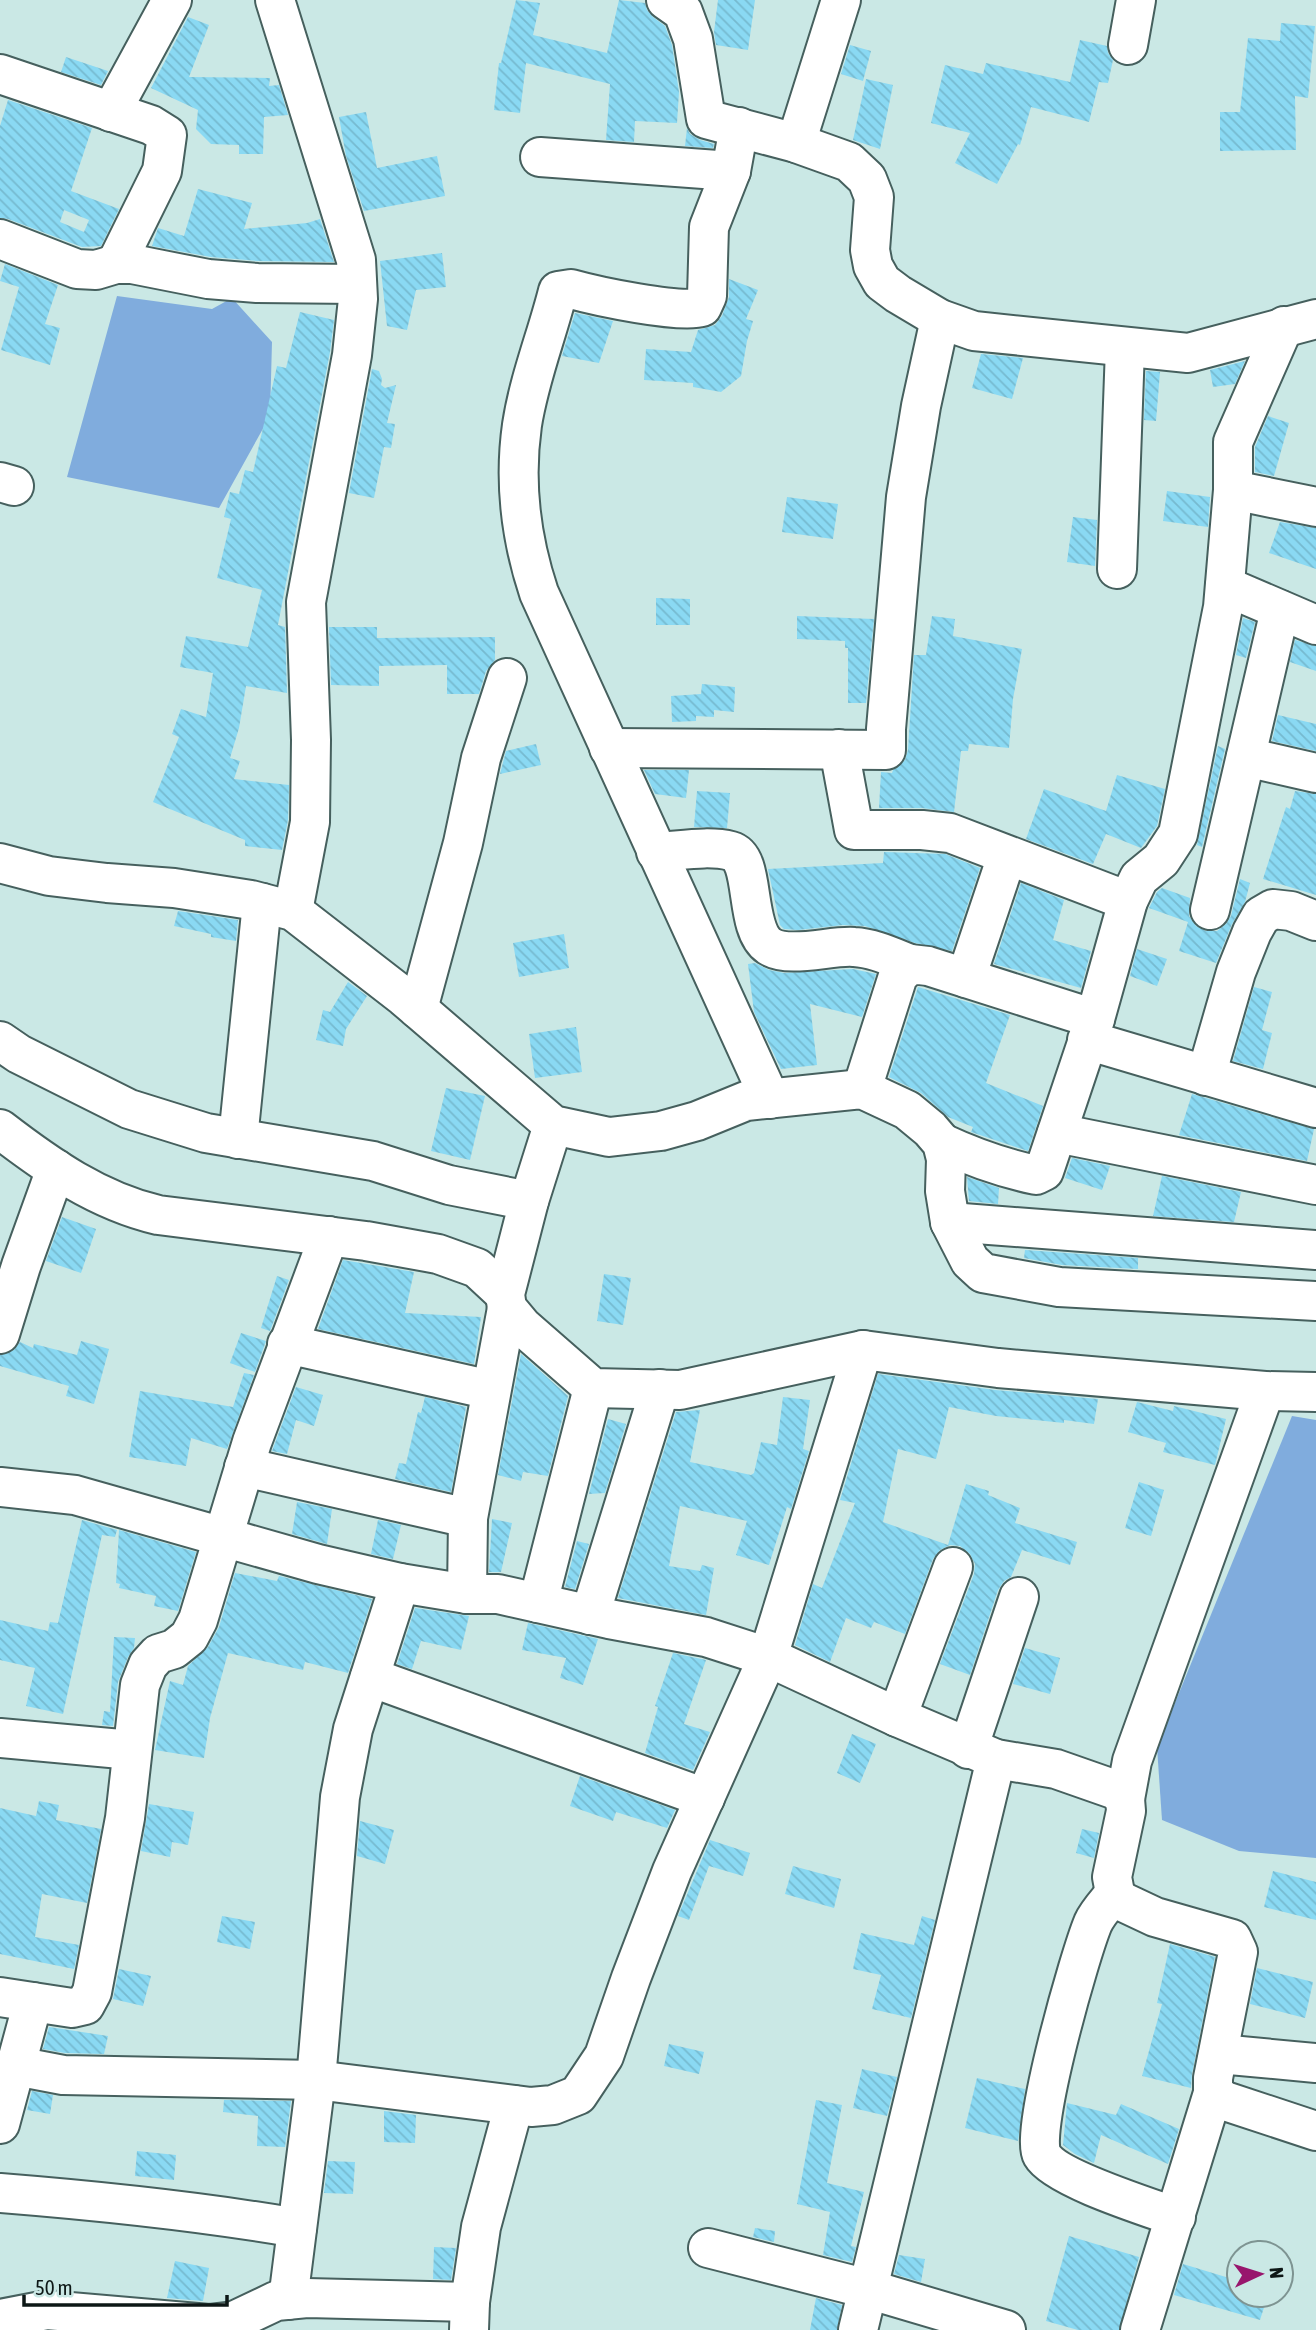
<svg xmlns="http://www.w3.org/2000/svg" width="1316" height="2330" font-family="'Asap Condensed',sans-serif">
<defs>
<pattern id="building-back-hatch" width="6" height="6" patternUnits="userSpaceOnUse" patternTransform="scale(1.75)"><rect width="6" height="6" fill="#8ad9f3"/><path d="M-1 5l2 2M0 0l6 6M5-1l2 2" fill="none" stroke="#76bad0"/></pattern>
</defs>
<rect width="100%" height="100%" fill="#cae8e5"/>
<g fill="#80acdd">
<polygon points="117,296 212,309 232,298 272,342 270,416 219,508 67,477"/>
<polygon points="1292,1416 1316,1420 1316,1858 1239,1851 1162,1820 1157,1747"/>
</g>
<g fill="url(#building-back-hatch)" fill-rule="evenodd">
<polygon points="516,0 540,3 533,35 607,53 619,0 645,3 647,10 653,17 665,26 672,45 679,92 677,123 635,121 634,142 606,140 610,84 526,63 520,113 494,110 499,63 501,63"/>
<polygon points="718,0 755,0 748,50 716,45 714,32"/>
<polygon points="188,17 209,25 189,77 270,78 269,86 279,85 288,115 264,117 263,154 239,154 239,145 211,144 196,129 198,110 151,88"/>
<polygon points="1281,23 1315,26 1308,98 1295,96 1296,150 1220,151 1220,112 1240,112 1248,38 1280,41"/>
<polygon points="1080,40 1107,46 1108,53 1113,60 1108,83 1099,82 1089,122 1031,107 1020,145 1018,144 997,184 955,163 970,133 931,123 945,65 983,74 986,63 1070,82"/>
<polygon points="850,45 871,51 863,81 841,74"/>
<polygon points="66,57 108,71 101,85 61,72"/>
<polygon points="866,79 893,85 880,149 853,140"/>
<path d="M8,100l84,28 -21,63 48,18 -18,37 -19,1 -74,-28 -8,-1v-92zM64,210l25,10 -5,12 -24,-10z"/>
<polygon points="366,112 377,168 437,156 445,196 364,211 346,156 339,117"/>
<polygon points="687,128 690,134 700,140 714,144 713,148 685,146"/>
<polygon points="198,189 252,203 244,229 307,223 320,219 334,262 258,261 211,257 152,246 158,228 184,236"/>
<polygon points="442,253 446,287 416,290 407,330 387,326 380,261"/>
<polygon points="5,264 58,285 45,324 60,328 50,365 1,350 19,287 0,281"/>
<polygon points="729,279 758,290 746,319 753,321 747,341 741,376 721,392 693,387 693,383 644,380 646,349 691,352 698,330 715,325 722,316 729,297"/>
<polygon points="300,312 334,320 330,352 278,625 285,627 287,693 246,686 239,728 230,758 240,761 234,779 289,785 288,820 282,850 245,846 245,840 153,802 179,737 172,734 181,709 206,717 213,673 180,667 186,636 248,647 262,590 217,578 231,519 224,517 230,492 239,494 245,470 253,472 277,366 286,368"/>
<polygon points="575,313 613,321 599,363 562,356"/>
<polygon points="981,354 1023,358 1012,399 972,388"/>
<polygon points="1245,361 1235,384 1213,387 1210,370"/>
<polygon points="372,369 379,371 382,379 381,385 385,388 396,385 387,423 395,424 391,448 384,447 374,498 349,493"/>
<polygon points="1146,371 1160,372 1156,421 1144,420"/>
<polygon points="1268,416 1289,423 1274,476 1255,472 1255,447"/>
<polygon points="1167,491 1210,497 1208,527 1163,521"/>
<polygon points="787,497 838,504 833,539 782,532"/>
<polygon points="1073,517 1097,520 1095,566 1067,562"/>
<polygon points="1280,522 1316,528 1316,569 1269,553"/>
<polygon points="656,598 690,599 690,625 656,625"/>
<polygon points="797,616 874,619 866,703 848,703 848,648 845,648 845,641 797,639"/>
<polygon points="932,616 955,619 953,636 1022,649 1013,699 1009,748 969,744 968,751 961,751 954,812 922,808 879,808 881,772 892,773 893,770 905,760 908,750 914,655 926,655"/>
<polygon points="1243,618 1255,622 1246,658 1236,655"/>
<polygon points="329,627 377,627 377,638 495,637 495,660 486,671 479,694 447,694 447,665 379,666 379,686 331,685"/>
<polygon points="1295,640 1316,646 1316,671 1290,662"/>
<polygon points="702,684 735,687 734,712 714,710 714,717 696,716 696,721 672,722 671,696 701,694"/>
<polygon points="1278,715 1316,724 1316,751 1272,741"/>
<polygon points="536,744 541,765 500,774 506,751"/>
<polygon points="1218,746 1225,749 1202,847 1197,845"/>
<polygon points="644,770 689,770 686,798 655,794"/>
<polygon points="1117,775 1165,789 1157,826 1141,848 1106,834 1093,864 1026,839 1044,789 1106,811"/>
<polygon points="697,791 730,793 727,828 694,827"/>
<polygon points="1295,791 1316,794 1316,895 1263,879 1286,807 1290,809"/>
<polygon points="884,852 945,854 980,868 952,951 915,943 865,926 843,925 798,930 784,929 780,925 768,869 883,863"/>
<polygon points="1240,879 1250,883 1245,902 1232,924 1216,963 1179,951 1188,922 1149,908 1157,892 1162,888 1190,898 1189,916 1196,926 1206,931 1217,931 1226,924 1231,916"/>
<polygon points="1021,883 1064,900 1053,940 1091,951 1081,988 994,964"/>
<polygon points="178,911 238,920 236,941 211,937 211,934 174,926"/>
<polygon points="564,934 569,968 519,977 513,943"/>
<polygon points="1137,949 1167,959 1157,986 1130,976"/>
<polygon points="755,963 769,970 784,973 853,969 876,974 862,1017 810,1004 817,1065 781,1069 754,1012 748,964"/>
<polygon points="348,982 367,996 346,1029 343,1046 316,1040 323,1010 330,1012"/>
<polygon points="918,987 1010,1015 986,1083 1043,1106 1028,1151 971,1132 973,1127 948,1117 921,1093 889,1077"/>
<polygon points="1254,987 1272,992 1262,1030 1272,1033 1263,1069 1233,1061"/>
<polygon points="576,1027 582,1072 535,1078 529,1034"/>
<polygon points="446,1088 485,1096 470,1160 431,1151"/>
<polygon points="1192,1094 1314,1129 1307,1161 1179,1135"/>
<polygon points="1072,1158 1110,1166 1102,1190 1065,1178"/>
<polygon points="1162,1176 1241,1192 1234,1222 1153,1216"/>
<polygon points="967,1177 999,1188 998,1204 969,1201"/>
<polygon points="62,1217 96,1229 81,1273 46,1261"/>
<polygon points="1025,1250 1138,1258 1138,1269 1062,1265 1024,1258"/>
<polygon points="343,1260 414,1272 405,1313 481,1317 474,1364 318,1329"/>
<polygon points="604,1274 631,1278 623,1325 597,1321"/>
<polygon points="277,1276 289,1280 270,1331 261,1328"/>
<polygon points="241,1333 266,1341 255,1372 230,1363"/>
<polygon points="81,1341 109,1349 94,1404 66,1396 69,1386 0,1366 0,1355 14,1350 20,1342 33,1348 34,1344 77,1355"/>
<polygon points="521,1354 568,1396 548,1476 523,1472 521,1481 498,1475"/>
<polygon points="244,1373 254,1375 227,1449 191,1438 186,1466 129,1457 140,1391 233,1407"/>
<polygon points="878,1374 995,1390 1098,1399 1094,1424 1064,1420 1064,1423 996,1416 949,1407 936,1459 898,1449 883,1522 948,1545 966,1484 989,1491 988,1495 1020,1508 1015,1523 1077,1542 1070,1565 1022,1550 1011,1577 1004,1581 998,1590 970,1675 940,1664 974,1574 975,1564 970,1554 960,1546 950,1545 940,1550 933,1559 905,1634 874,1622 871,1628 846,1618 830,1662 795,1645 813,1584 822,1588 855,1503 840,1500"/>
<polygon points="296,1387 323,1395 314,1426 296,1420 287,1454 272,1451"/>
<polygon points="425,1397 466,1407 451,1492 395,1479 399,1463 406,1464 418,1412 421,1413"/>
<polygon points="783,1397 810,1400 803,1449 809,1451 791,1509 787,1507 769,1565 736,1555 747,1521 680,1506 669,1566 700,1571 702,1565 714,1568 706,1615 618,1598 676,1412 700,1410 690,1462 751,1475 754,1473 761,1442 777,1445"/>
<polygon points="1137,1402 1173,1411 1174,1406 1226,1419 1215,1465 1163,1452 1166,1443 1128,1432"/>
<polygon points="608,1419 626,1424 605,1493 589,1494"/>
<polygon points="1139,1482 1164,1490 1151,1536 1125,1528"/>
<polygon points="297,1502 332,1509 327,1544 292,1534"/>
<polygon points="492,1519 512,1523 501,1572 489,1572"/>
<polygon points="82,1520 117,1530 115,1537 102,1535 63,1714 26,1706 35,1668 0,1660 0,1620 48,1631 50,1622 58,1623"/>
<polygon points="378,1520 401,1525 393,1559 371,1554"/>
<polygon points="119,1530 196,1552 178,1611 154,1606 156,1596 119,1588 120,1584 116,1583"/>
<polygon points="577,1541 589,1544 575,1589 565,1587"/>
<polygon points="235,1573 277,1581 279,1576 372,1599 348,1673 305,1662 303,1670 228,1653 210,1718 204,1758 155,1750 170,1681 183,1685 188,1666 208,1647 219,1627"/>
<polygon points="415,1608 469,1616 461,1650 421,1641 412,1669 397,1664"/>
<polygon points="528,1623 598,1639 583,1685 560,1678 566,1658 522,1650"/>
<polygon points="114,1637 135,1638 134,1648 128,1657 118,1682 113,1726 102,1725 104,1711 110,1712"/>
<polygon points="1025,1648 1060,1658 1050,1694 1013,1684"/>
<polygon points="673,1653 706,1660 684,1724 710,1732 693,1770 645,1753 658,1707 655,1706"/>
<polygon points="852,1734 876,1744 860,1783 837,1773"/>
<polygon points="580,1776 675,1810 667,1828 616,1812 613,1821 570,1806"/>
<polygon points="39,1801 59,1805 56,1820 101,1829 87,1903 42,1894 35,1937 79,1945 74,1969 0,1954 0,1808 36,1816"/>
<polygon points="149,1804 194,1812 188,1845 172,1842 170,1857 141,1851"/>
<polygon points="360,1821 394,1830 385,1864 357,1856"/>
<polygon points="1082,1829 1099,1833 1094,1858 1076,1853"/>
<polygon points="710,1840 750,1853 743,1876 709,1866 689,1920 678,1916"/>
<polygon points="793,1866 841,1879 834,1908 785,1894"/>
<polygon points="1273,1871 1316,1882 1316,1920 1264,1907"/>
<polygon points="222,1916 255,1922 250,1949 217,1942"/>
<polygon points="922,1916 935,1920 911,2018 872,2009 881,1975 853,1969 861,1933 914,1945"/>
<polygon points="1170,1944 1215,1957 1192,2074 1191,2088 1142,2076 1162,2004 1157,2003"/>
<polygon points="1257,1968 1313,1982 1305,2018 1250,2004"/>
<polygon points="119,1969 151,1976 143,2006 113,1999"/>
<polygon points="49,2027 108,2036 104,2054 65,2053 43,2049"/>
<polygon points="669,2044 704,2052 699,2074 664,2066"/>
<polygon points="862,2069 897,2077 887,2116 853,2108"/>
<polygon points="977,2078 1025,2089 1018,2141 965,2128"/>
<polygon points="32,2091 53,2095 50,2114 27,2110"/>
<polygon points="224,2100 291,2101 285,2147 257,2146 258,2116 223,2112"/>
<polygon points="816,2100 842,2105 827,2183 864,2192 851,2246 856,2247 852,2262 823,2255 830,2212 797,2204"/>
<polygon points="1067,2103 1116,2115 1121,2104 1179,2129 1168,2164 1101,2135 1094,2163 1075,2154 1063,2145"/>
<polygon points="384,2111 416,2115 415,2143 384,2142"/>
<polygon points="137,2151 176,2155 174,2180 135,2176"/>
<polygon points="328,2161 355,2162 353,2194 324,2193"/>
<polygon points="755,2228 775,2231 774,2242 753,2237"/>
<polygon points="1069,2236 1139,2257 1119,2330 1078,2330 1046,2321"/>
<polygon points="434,2247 456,2248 451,2280 433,2279"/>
<polygon points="899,2255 925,2259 921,2282 894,2274"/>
<polygon points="175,2261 209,2268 203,2301 167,2298"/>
<polygon points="1183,2264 1239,2281 1239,2295 1268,2295 1260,2320 1174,2295"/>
<polygon points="816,2298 842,2305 837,2330 810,2330"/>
</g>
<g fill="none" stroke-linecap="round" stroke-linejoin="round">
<defs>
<g id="minor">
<polyline points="275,0 356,260 358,299 352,355 306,602 311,740 310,822 293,911"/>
<polyline points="666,0 683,12 693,39 706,119 796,143 849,162 867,179 874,197 870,250 873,266 882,282 898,294 940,319 974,331 1188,353 1316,319"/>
<polyline points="1128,45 1136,0"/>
<polyline points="0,74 151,125 167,135 162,171 116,264"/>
<polyline points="111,112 172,0"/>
<path d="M739,127l-8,44 -22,56 -2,69 -5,11c-22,7 -106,-11 -131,-18l-13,2c-11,44 -29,88 -36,134 -8,56 -1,114 17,168l231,506"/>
<polyline points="796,143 841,0"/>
<polyline points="540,157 731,171"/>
<polyline points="0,239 77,269 96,270 116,264 132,264 208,279 257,283 357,284"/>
<polyline points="0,482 14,486"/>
<polyline points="1233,490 1316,507"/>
<polyline points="1117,569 1125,348"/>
<polyline points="1225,586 1316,625"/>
<polyline points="609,748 886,750 886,729 906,497 921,406 940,319"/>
<polyline points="839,749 854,830 922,830 950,833 1128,901"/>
<polyline points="1246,757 1316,773"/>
<path d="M656,852c23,-1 52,-7 75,-1 26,7 12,77 38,95 20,13 62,-1 85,1 20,1 38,10 56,17"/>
<polyline points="0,863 49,876 107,883 174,888 251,900 293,911 404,997 553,1125 609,1137 661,1131 697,1121 746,1101 862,1089 907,1110 930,1129 942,1143 946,1159 945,1191 950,1222 970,1261 983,1273 1059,1287 1316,1301"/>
<polyline points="1210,910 1280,610"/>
<polyline points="966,978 1007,856"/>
<polyline points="418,1009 463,843 481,758 507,678"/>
<polyline points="1087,1040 1316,1108"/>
<polyline points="0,1041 19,1054 129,1109 206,1133 373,1161 449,1185 529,1201"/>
<polyline points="1206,1076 1236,972 1252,932 1261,916 1273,909 1291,911 1316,921"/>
<polyline points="862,1089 898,976 910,964 928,966 1095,1019"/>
<polyline points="553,1125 529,1201 505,1294 507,1308 522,1326 593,1388 680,1390 863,1350 998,1368 1265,1391 1316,1392"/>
<path d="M0,1129c48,37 98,72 158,86l208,26 72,13 39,14 28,26"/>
<polyline points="1057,1133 1316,1185"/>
<polyline points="238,1139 262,903"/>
<path d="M942,1143c30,14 61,25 94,32l8,-4 51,-152 33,-118 11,-23 22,-18 17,-26 45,-227 10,-117v-48l51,-116"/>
<polyline points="950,1222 1316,1250"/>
<polyline points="0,1334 21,1266 56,1169"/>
<polyline points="287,1344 491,1390"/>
<polyline points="244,1467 468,1518"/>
<polyline points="0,1487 75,1495 318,1564 400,1583 467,1594 498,1594 609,1619 706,1637 768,1657 897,1717 996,1759 1056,1769 1116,1790 1125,1799 1126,1811 1112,1877 1115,1893 1121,1901 1155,1917 1232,1939 1238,1952 1213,2078 1213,2093 1225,2101 1316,2131"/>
<polyline points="467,1594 468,1518 507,1308"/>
<polyline points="538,1603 593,1388"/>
<polyline points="590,1615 660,1389"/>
<polyline points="370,1677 705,1798"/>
<polyline points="897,1717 953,1567"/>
<polyline points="0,1738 132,1750"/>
<polyline points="968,1749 1019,1597"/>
<polyline points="1125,1799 1132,1761 1265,1391"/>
<path d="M1115,1893c-7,9 -17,19 -22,30 -13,31 -64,209 -51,232 13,23 106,52 134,62"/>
<polyline points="0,1997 72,2008 85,2005 92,1992 125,1818 140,1685 148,1665 158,1654 174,1649 189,1637 198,1620 252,1442 329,1236"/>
<polyline points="1219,2054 1316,2063"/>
<polyline points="16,2066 63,2075 316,2080 531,2107 553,2105 578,2095 604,2056 631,1978 672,1871 768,1657 863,1350"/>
<polyline points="0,2124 33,2002"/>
<path d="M0,2193c100,8 198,18 297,35"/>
<polyline points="708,2248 868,2289 1006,2330"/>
<polyline points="288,2300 316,2080 340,1797 353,1729 400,1583"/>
<polyline points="0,2319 47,2310 209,2324 234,2321 276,2301 307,2298 470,2302"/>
<polyline points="469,2330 470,2302 481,2227 514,2105"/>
<polyline points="858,2330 996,1759"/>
<polyline points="1140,2330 1213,2093"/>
</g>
</defs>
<use href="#minor" stroke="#46605e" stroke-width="42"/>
<use href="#minor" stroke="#fff" stroke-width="38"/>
</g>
<g transform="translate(1260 2274) rotate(86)"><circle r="33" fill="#cae8e5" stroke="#7e9492" stroke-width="2"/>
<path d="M0-5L12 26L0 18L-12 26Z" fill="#98166d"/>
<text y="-10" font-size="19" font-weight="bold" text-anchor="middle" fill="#0d1716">N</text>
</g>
<path d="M24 2295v10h203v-10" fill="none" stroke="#0d1716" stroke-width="3.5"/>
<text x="35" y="2295" font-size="21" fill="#0d1716" stroke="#cae8e5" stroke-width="5" paint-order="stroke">50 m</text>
</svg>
